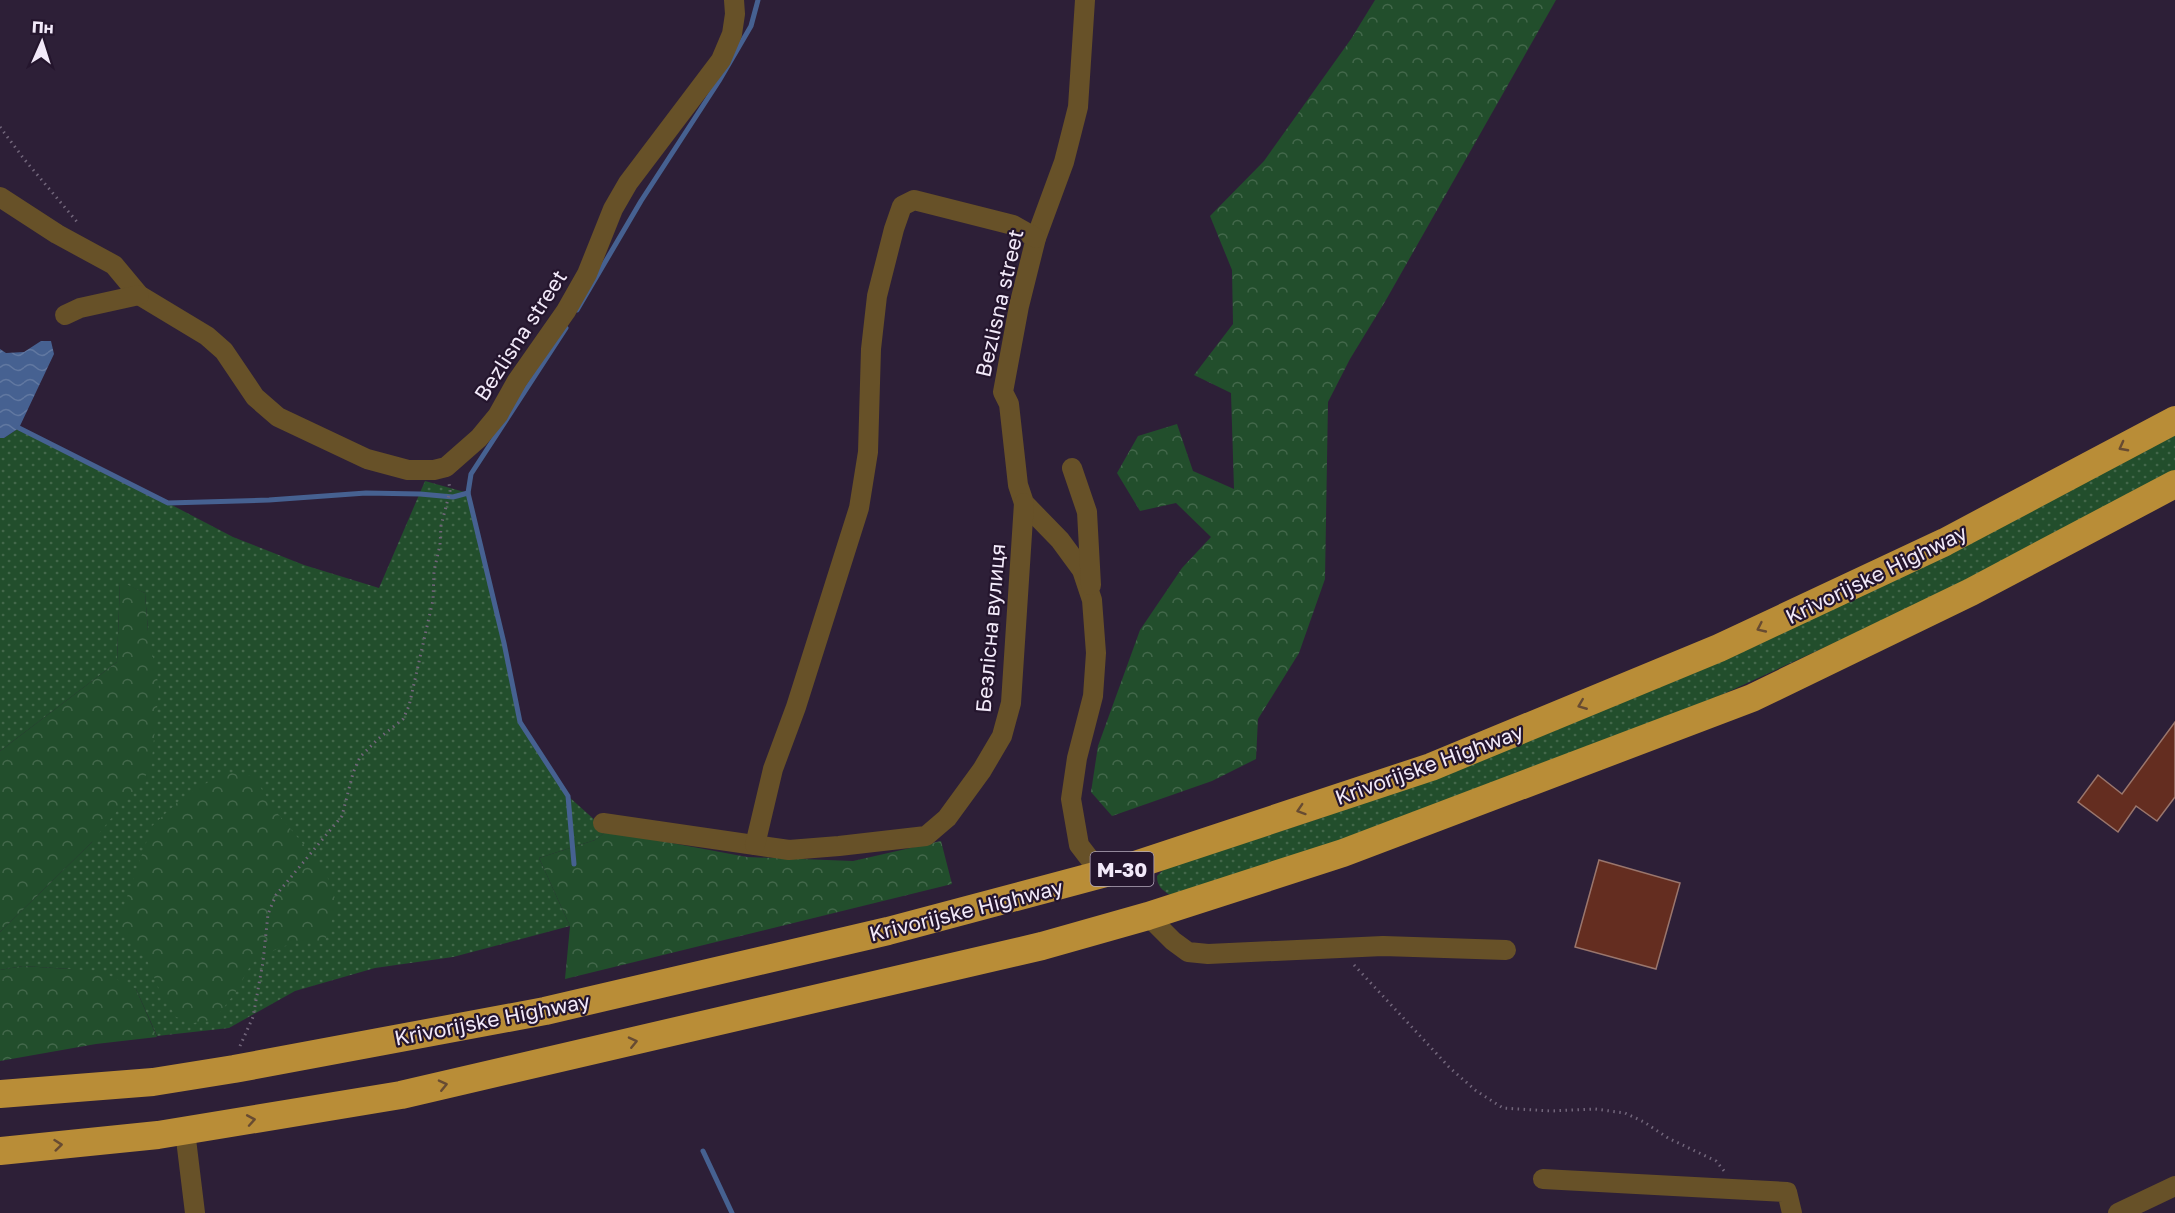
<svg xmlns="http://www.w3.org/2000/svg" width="2175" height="1213" font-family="'Golos Text',sans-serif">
<defs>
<pattern id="grass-dots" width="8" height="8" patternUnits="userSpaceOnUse" patternTransform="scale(1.5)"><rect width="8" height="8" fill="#224e2c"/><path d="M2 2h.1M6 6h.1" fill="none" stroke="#43684b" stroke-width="1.8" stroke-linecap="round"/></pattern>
<pattern id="forest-crowns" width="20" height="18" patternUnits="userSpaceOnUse" patternTransform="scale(1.5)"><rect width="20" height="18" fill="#224e2c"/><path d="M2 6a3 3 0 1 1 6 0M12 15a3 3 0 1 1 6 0" fill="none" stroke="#43684b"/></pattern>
<pattern id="water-waves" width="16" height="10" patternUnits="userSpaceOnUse" patternTransform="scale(1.5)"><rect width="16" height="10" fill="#466191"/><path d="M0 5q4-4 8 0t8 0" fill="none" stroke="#6178a1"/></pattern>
</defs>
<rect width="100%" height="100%" fill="#2d1f37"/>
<g fill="url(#grass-dots)">
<polygon points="19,428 124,480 233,537 304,565 379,588 425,481 468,493 504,643 520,722 568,796 607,831 595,840 539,858 570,926 453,957 375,968 295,991 229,1028 157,1036 136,989 70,969 23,966 0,970 0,932 92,842 148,631 145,593 120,582 117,662 0,751 0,438 4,438"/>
<path d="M2175,432v38l-217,116 -239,110 -385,152 -164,47c-8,-5 -13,-9 -13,-19l7,-7 157,-51z"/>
</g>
<g fill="url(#forest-crowns)">
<polygon points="1375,0 1556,0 1386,300 1350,359 1328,402 1325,579 1299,653 1258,719 1256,759 1212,781 1112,816 1091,792 1098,746 1140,630 1182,568 1211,537 1176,503 1140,511 1117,473 1138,436 1177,424 1193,471 1234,489 1231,393 1194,375 1233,324 1232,270 1210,216 1264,161 1351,39"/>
<polygon points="120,581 145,593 148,631 159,688 151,769 92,842 0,932 0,751 117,662"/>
<polygon points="224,772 253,776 278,814 325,870 337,905 324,944 302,942 280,947 252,963 235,993 215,1019 194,1023 176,1017 159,989 147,960 116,928 152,826 180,800"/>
<polygon points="607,831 747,857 853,861 941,841 952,884 565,979 570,926 539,858 595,840"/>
<polygon points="23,966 100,971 136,989 157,1037 96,1044 0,1061 0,970"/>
</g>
<polygon fill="url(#water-waves)" points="41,341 51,341 54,354 19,428 4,438 0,438 0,349 6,353 24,352"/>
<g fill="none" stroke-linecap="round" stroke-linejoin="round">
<g stroke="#466191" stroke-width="5">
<polyline points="577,310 641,201 719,81 751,26 758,0"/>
<polyline points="19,428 168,503 269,500 366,493 420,494 453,497 468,493 504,643 520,722 568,796 574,864"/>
<polyline points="468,493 471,474 566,328"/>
<polyline points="703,1151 732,1213"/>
</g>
</g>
<g fill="#642d20" stroke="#9a766d" stroke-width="1.5">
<polygon points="2175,722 2175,797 2157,821 2136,806 2118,832 2078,802 2098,775 2122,794"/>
<polygon points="1599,860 1680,883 1656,969 1575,947"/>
</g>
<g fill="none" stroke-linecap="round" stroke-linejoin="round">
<g stroke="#72667b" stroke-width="3" stroke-dasharray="1.5 4.5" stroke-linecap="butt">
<polyline points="0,127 24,159 78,223"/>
<polyline points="1354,965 1449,1067 1475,1090 1503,1108 1551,1111 1595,1109 1625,1113 1644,1122 1668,1138 1716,1161 1725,1172"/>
<polyline points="240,1046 253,1017 263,962 268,914 276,895 342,816 353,773 360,757 378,739 403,719 409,706 433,600 434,571 440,545 441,526 450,491 449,483"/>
</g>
<g stroke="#675128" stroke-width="20">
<polyline points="1085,0 1078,107 1064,162 1036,238 1019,306 1003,392 1009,404 1018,485 1024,503 1060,540 1082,570 1092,600 1096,653 1093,696 1077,758 1071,799 1079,845 1102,875"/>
<polyline points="0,197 57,234 114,265 139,295 207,336 224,351 255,397 278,417 367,459 408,470 434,470 446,467 479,438 498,415 517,381 566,311 587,274 613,209 628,183 721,60 732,34 735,14 734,0"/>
<polyline points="65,315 80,308 139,295"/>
<polyline points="1072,468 1087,512 1091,585"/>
<polyline points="603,823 789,850 839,846 926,836 947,818 982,770 1002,736 1011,703 1024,503"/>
<polyline points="755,845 773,769 796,707 859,508 868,452 871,349 877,296 894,229 902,206 914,200 1013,225 1036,238"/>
<polyline points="1148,916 1173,941 1188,952 1208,954 1383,946 1506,950"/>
<polyline points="185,1131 195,1213"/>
<polyline points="1543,1179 1787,1192 1792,1213"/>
<polyline points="2118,1213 2175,1186"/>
</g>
<g stroke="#b98d37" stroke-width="28">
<polyline points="0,1094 153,1082 234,1069 545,1011 888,931 1132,866 1431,767 1719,648 1945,542 2175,420"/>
<polyline points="0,1151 158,1135 401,1095 1042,946 1148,916 1343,853 1752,698 1971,592 2175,484"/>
</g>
</g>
<defs><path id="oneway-chevron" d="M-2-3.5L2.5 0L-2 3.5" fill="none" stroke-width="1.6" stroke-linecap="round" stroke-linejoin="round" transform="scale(1.5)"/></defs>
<g stroke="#674b32">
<use href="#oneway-chevron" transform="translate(2123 447) rotate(152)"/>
<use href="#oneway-chevron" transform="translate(1761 628) rotate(155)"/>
<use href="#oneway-chevron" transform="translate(1582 705) rotate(158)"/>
<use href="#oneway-chevron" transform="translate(1301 810) rotate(162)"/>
<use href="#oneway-chevron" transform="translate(633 1042) rotate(-13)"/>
<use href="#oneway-chevron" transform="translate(443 1085) rotate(-13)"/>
<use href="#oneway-chevron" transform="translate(251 1120) rotate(-10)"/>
<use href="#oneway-chevron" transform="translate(58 1145) rotate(-6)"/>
</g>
<g text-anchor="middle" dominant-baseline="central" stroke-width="4.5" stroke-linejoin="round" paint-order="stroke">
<rect fill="#24152d" stroke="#b4a9bc" stroke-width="1.5" x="1090.5" y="852" width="63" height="34" rx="4.5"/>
<g font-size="20" font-weight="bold" fill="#f2e9f9">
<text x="1122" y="869">М-30</text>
</g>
<g font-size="21" fill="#f2e9f9" stroke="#24152d">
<text transform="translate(999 303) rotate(-77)">Bezlisna street</text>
<text transform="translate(520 335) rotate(-57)">Bezlisna street</text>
<text transform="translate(1876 574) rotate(-26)">Krivorijske Highway</text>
<text transform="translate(990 628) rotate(-85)">Безлісна вулиця</text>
<text transform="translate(1429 764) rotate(-20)">Krivorijske Highway</text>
<text transform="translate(966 910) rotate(-14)">Krivorijske Highway</text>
<text transform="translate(492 1019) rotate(-11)">Krivorijske Highway</text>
</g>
</g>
<g transform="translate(42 42) rotate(3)" stroke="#24152d" stroke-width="4.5" paint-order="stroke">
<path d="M0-4.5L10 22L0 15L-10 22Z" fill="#f2e9f9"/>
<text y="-9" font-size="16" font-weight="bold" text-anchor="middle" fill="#f2e9f9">Пн</text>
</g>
</svg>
